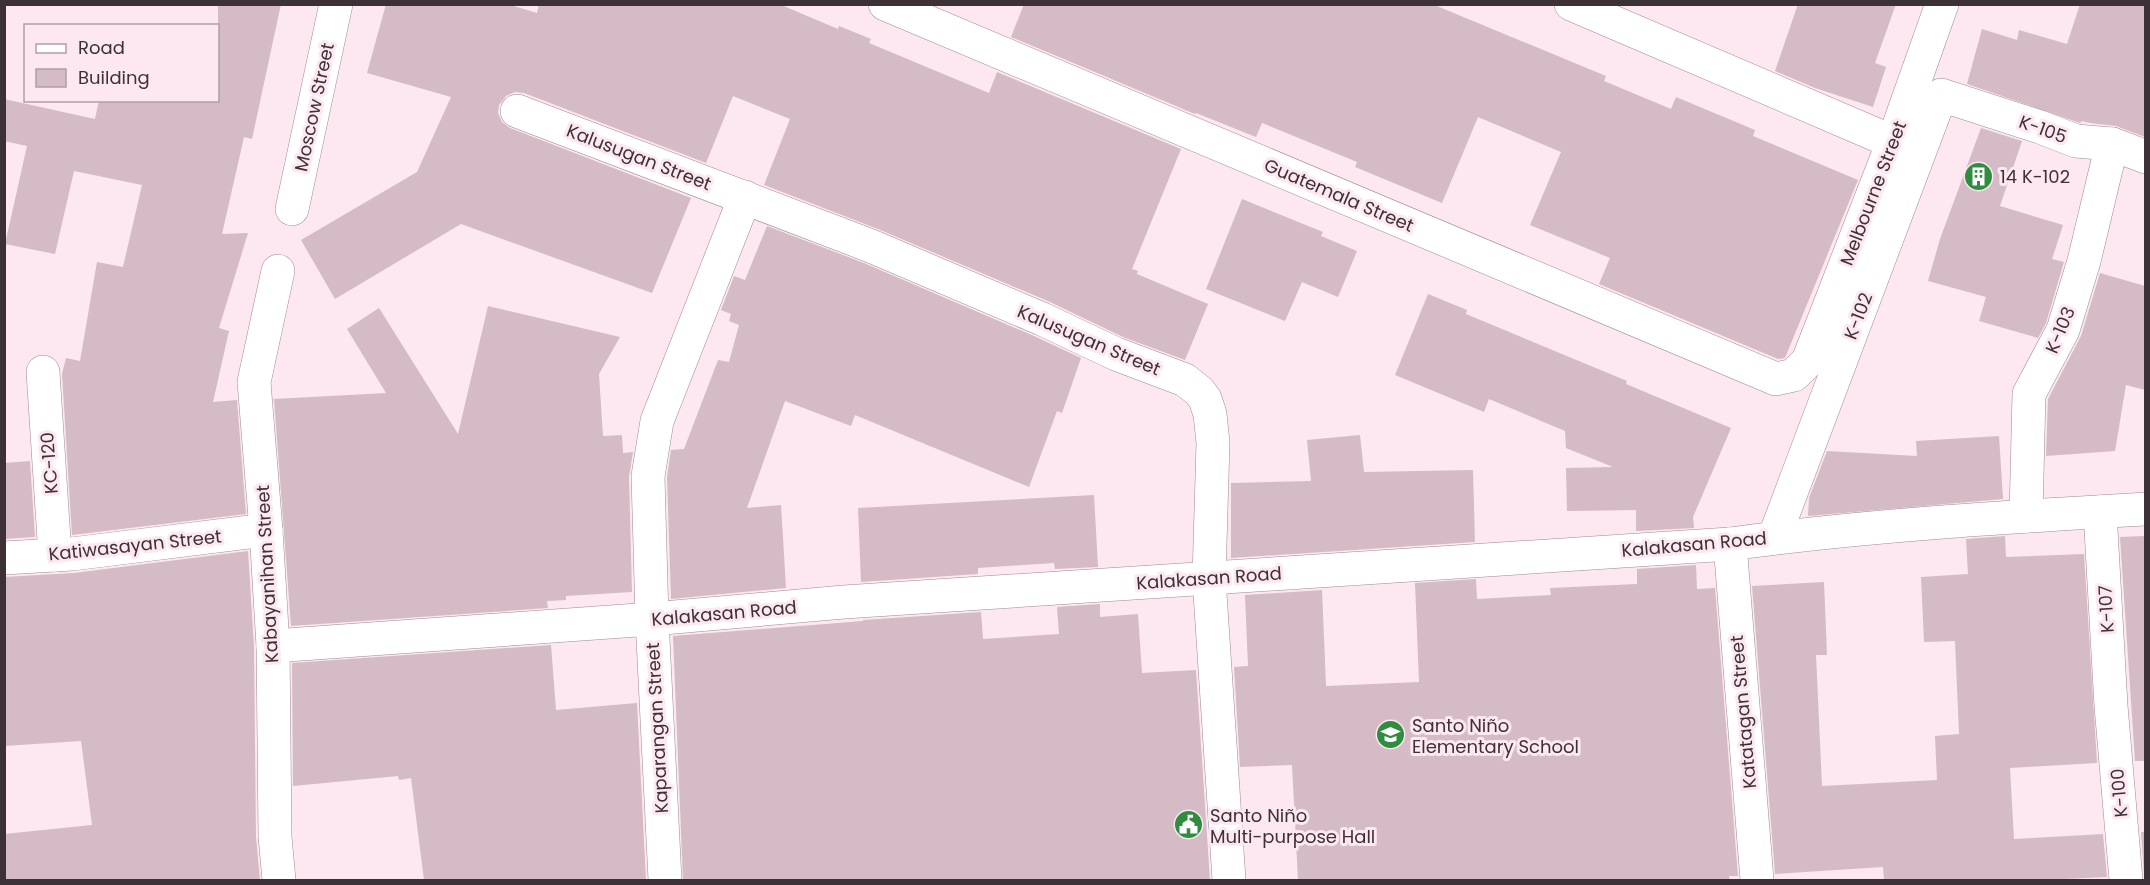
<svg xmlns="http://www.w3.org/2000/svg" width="2150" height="885" font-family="Poppins,sans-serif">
<rect width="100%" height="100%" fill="#fde7f1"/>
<g fill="#d4bbc6">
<polygon points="218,4 281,4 252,139 244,137 222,234 248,233 219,328 229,331 213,402 237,400 246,514 72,535 62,374 66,358 80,361 97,262 123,267 142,185 74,171 55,254 5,244 27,146 4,141 4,99 95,119 99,100 218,100"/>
<polygon points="386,4 507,4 537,13 539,4 779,4 838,29 839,26 871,39 869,43 989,93 997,72 1181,149 1132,269 1138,271 1137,274 1208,304 1185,360 1123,337 1050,302 878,229 764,185 790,119 733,96 706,163 524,93 515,92 506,96 499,105 498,113 502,122 510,128 691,198 652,293 461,224 335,299 301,240 417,172 451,97 367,73"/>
<polygon points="1024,4 1432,4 1606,76 1604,81 1671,109 1676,97 1755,130 1753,136 1858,180 1785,358 1778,359 1599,284 1610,258 1530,225 1561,152 1478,117 1442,203 1355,167 1357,162 1262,123 1256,137 1196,113 1195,114 1011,37"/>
<polygon points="1798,4 1896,4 1875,63 1886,67 1873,107 1815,88 1775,71"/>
<polygon points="2080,4 2145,4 2145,137 2116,126 2090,123 2082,121 2080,123 1967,84 1982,29 2017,40 2019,30 2067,44"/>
<polygon points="1981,128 2022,141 2000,206 2063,225 2052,259 2064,262 2046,323 2038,338 1979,321 1986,297 1928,281 1940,239"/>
<polygon points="1242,199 1323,232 1321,236 1357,251 1338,297 1302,282 1285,321 1206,289"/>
<polygon points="767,226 864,263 1034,336 1081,358 1062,413 1057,411 1029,487 855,415 851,426 785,401 747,508 781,505 786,588 671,599 667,477 671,450 684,449 718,360 729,362 739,325 729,321 731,314 721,310 734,276 745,280"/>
<polygon points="2100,273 2145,286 2145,390 2126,385 2115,451 2046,456 2048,399 2081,336"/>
<polygon points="1428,294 1467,310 1466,314 1627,381 1626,384 1731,428 1693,517 1694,528 1636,531 1636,510 1567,511 1566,468 1613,467 1566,448 1565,431 1489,399 1484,412 1395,375"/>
<polygon points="488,306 620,337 599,374 603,436 622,435 623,453 633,452 629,477 632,592 566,596 566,600 547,601 548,608 291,626 274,399 386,393 347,329 379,308 458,434"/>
<polygon points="1360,435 1364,472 1473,470 1475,542 1231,558 1231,483 1311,481 1307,440"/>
<polygon points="1999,436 2003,499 1808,516 1809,498 1827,451 1917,456 1916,441"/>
<polygon points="30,461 35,537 4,539 4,463"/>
<polygon points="1094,495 1098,567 1055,569 1054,563 978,568 978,574 861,582 858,508"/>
<polygon points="2005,536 2006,557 2084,554 2097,763 2010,768 2014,839 2103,834 2107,877 2043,880 1884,880 1883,867 1775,874 1752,586 1824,582 1827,655 1816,655 1822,786 1937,780 1935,736 1959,734 1955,641 1924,642 1921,577 1968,574 1966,539"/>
<polygon points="2145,536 2145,761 2135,761 2120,537"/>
<polygon points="248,551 254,647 256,837 260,880 4,880 4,834 92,825 81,741 4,746 4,577 74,573"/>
<polygon points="1696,565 1697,589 1715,588 1738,876 1729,876 1730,880 1298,880 1292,765 1240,767 1234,667 1248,666 1245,595 1322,590 1326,686 1419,682 1415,583 1476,579 1477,599 1551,595 1550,588 1637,584 1637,569"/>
<polygon points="1100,604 1100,617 1138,614 1142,673 1196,670 1210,880 683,880 673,636 863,621 863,620 981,612 983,639 1059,634 1057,607"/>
<polygon points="551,645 556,710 637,703 646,880 424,880 411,778 399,780 398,776 293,786 292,663"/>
<polygon points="2141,832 2145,832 2145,875 2144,875"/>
</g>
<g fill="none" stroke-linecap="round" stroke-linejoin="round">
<defs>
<g id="minor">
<polyline points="885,4 1776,379 1794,375 1808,361 1893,142 1942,4"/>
<polyline points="1571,4 1893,142"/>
<polyline points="517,111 871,246 1042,319 1116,354 1185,380 1199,391 1205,399 1210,414 1213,443 1209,578 1229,880"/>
<polyline points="292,209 336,4"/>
<polyline points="278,271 254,382 266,530 273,646 275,837 279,880"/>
<polyline points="43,372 55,555"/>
<polyline points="2100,512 2111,706 2126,880"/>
<polyline points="2026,516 2029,394 2063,330 2084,261 2112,144"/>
<polyline points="1774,538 1941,95 2040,127 2076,141 2112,144 2146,157"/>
<polyline points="1730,544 1757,880"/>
<polyline points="4,558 72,554 266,530"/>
<path d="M273,646l379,-27 192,-17 886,-58c137,-19 277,-27 416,-35"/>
<polyline points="665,880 652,619 648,476 657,421 745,197"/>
</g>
</defs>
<use href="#minor" stroke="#a08893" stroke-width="34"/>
<use href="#minor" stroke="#fff" stroke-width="33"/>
</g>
<defs>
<symbol id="building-disc" viewBox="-11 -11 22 22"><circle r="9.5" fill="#308d40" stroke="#fde7f1"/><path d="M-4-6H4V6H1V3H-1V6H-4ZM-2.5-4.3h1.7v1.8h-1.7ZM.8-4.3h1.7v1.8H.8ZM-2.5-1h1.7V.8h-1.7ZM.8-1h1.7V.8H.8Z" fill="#fff"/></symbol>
<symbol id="school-disc" viewBox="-11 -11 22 22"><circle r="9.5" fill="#308d40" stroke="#fde7f1"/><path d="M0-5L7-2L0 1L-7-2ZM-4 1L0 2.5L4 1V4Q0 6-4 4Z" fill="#fff"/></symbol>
<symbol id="civic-disc" viewBox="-11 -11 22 22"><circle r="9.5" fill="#308d40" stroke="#fde7f1"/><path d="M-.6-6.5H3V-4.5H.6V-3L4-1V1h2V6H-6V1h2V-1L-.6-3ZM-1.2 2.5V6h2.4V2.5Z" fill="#fff"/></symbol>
</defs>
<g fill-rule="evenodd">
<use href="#building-disc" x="1962" y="160" width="33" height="33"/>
<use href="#school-disc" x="1374" y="718" width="33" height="33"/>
<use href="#civic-disc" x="1172" y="808" width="33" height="33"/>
</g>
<g text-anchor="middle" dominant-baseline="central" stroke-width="6" stroke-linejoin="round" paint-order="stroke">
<g font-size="18" fill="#3c3136" stroke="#fde7f1">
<text transform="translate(314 107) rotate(-78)">Moscow Street</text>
<text transform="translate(2043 129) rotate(20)">K-105</text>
<text transform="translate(639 157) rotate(21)">Kalusugan Street</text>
<text transform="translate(1873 193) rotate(-69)">Melbourne Street</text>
<text transform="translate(1339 195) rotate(23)">Guatemala Street</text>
<text transform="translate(1858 316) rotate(-69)">K-102</text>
<text transform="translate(2060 330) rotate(-67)">K-103</text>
<text transform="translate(1089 340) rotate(23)">Kalusugan Street</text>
<text transform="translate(49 463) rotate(-94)">KC-120</text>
<text transform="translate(1694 544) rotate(-5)">Kalakasan Road</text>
<text transform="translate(135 545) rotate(-6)">Katiwasayan Street</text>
<text transform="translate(267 574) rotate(-93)">Kabayanihan Street</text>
<text transform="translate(1209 578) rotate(-4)">Kalakasan Road</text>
<text transform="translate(2106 609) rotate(-93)">K-107</text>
<text transform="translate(724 613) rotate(-5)">Kalakasan Road</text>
<text transform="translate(1743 712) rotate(-95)">Katatagan Street</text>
<text transform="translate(657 728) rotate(-93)">Kaparangan Street</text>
<text transform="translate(2119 793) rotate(-95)">K-100</text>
</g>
<g font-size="18" fill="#3c3136" stroke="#fde7f1" text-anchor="start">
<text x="2000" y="176">14 K-102</text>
<text x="1412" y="725">Santo Niño<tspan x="1412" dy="21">Elementary School</tspan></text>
<text x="1210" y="815">Santo Niño<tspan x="1210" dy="21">Multi-purpose Hall</tspan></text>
</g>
</g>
<rect width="2150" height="885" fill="none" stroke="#3c3136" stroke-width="12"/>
<rect x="24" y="24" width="195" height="78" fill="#fde7f1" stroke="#b09ea6" stroke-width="1.5"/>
<rect x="36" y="44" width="30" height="9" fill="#ffffff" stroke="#b09ea6" stroke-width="1.5"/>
<text x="78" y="54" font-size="18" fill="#3c3136">Road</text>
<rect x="36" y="69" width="30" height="18" fill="#d4bbc6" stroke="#b09ea6" stroke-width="1.5"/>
<text x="78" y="84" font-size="18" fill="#3c3136">Building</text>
</svg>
